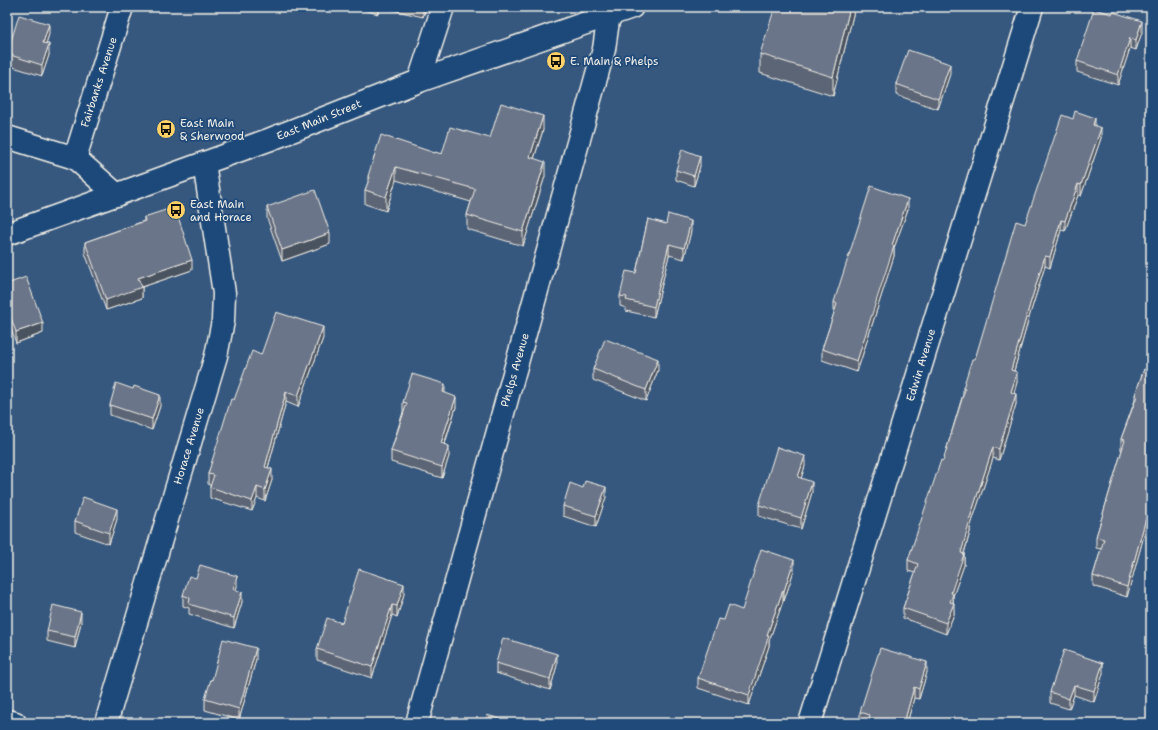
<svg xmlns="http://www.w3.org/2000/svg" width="1158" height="730" font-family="'Shantell Sans',sans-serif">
<rect width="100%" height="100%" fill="#36577e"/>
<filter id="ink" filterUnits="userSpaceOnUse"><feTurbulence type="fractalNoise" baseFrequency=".025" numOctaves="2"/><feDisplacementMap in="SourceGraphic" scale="8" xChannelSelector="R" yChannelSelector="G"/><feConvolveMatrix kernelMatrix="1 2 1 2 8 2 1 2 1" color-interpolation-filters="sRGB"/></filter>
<g filter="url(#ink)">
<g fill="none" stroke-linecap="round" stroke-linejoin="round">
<defs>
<g id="minor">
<polyline points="419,81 443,7"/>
<polyline points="7,137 75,158 117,195"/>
<polyline points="75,158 122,7"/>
<polyline points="7,234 271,139 419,81 632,7"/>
<polyline points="7,721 15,723"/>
<polyline points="106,723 216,356 223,321 224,293 204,163"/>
<polyline points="417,723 604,49 610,7"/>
<polyline points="810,723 1032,7"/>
</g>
</defs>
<use href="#minor" stroke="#f4f1e8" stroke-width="25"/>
<use href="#minor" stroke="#1f4a7a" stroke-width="22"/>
</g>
<g fill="#5b6576" stroke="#f4f1e8">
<polygon points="354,7 426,7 423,17 380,7 378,14"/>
<polygon points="855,7 833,96 760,73 760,54"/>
<polygon points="1142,32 1136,50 1130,48 1118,85 1077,72 1077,61"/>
<polygon points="49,34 46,44 49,55 42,76 7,65 7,53"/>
<polygon points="950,74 938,109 896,95 896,84"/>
<polygon points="1095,126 1101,138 1081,196 1078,195 1065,231 1061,230 1050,268 1045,266 1030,314 1014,371 1017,382 1014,393 1016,404 999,460 993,458 970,528 970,532 964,554 964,565 953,596 954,614 946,634 903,618 903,608 915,573 908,571 908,560 943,461 963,394 963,388 975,359 1025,224"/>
<polygon points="543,130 534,159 545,176 523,246 467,229 467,215 471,202 396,180 386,211 365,204 365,190 368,183 368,176 435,153 442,154 490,138"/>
<polygon points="700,166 694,186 676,180 676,170"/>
<polygon points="267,207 330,244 282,261 267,218"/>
<polygon points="908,209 894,248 894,256 857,372 822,360 822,349 834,313 834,302"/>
<polygon points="144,217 192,270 142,287 142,298 106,310 85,253 85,242 144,221"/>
<polygon points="648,219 691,231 684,259 669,255 654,317 626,311 626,308 620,306 620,296 636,273"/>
<polygon points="7,284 43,333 16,343 7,317"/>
<polygon points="323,338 298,407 286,402 268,468 272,480 265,501 257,498 252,511 210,498 210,485 208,484 208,474 234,400 261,355"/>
<polygon points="593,369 658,370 646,401 593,380"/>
<polygon points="1144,369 1151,510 1127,597 1093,586 1093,576 1101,549 1096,548 1096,537 1122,450 1121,450 1121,439 1135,400 1135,395"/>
<polygon points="445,393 456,407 445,444 449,456 442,478 391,462 391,451 403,412 403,402"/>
<polygon points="110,405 160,406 152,430 110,415"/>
<polygon points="805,466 801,478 812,492 801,529 759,516 759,505"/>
<polygon points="606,497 596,527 563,516 563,506"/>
<polygon points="117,519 109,544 75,532 75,521"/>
<polygon points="794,570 784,601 783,601 769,641 769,646 749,705 698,688 698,678 724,620 742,610"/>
<polygon points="196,578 237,586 236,590 242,602 234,628 189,614 189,608 183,606 183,595"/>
<polygon points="404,594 397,617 392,615 372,678 317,660 317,649 342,623"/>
<polygon points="81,622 75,648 47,641 47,631"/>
<polygon points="256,659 239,720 205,710 205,699 212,680"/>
<polygon points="496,663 557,665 550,690 496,673"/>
<polygon points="927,672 919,699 914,698 907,723 860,723 860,712"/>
<polygon points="1103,673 1094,702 1074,695 1069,709 1050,703 1050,692"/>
</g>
<g fill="#4a5260" stroke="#f4f1e8">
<polygon points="378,7 380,7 378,14"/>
<polygon points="423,7 426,7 423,17"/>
<polygon points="850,7 855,7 833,96 833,77"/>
<polygon points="1142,21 1142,32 1136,50 1136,40"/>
<polygon points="49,24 49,34 43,53 43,43"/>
<polygon points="1130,38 1130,48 1118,85 1118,75"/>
<polygon points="49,44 49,55 42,76 42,65"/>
<polygon points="950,64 950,74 938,109 938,99"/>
<polygon points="543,116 543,130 530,171 530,157"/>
<polygon points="1095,118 1095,128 1093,125"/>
<polygon points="1101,128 1101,138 1081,196 1081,185"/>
<polygon points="700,156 700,166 694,186 694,176"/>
<polygon points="545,162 545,176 523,246 523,232"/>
<polygon points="396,167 396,180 386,211 386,197"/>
<polygon points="1078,184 1078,195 1065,231 1065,221"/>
<polygon points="908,199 908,209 894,248 894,256 857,372 857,361 892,245"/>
<polygon points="1061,220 1061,230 1050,268 1050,257"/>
<polygon points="691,221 691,231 684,259 684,248"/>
<polygon points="330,233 330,244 282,261 282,250"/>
<polygon points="669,244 669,255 654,317 654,307"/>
<polygon points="1045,256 1045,266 1030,314 1011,381 1011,370 1030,304"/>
<polygon points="192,260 192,270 142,287 142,298 106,310 106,300 138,278"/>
<polygon points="43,323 43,333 16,343 16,332"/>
<polygon points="323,327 323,338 298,407 298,396"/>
<polygon points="658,359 658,370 646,401 646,390"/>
<polygon points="1017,372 1017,382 1011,403 1011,392"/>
<polygon points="445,384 445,395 443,392"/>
<polygon points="286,392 286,402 265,478 265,467"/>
<polygon points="1016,394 1016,404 999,460 999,449"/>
<polygon points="160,395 160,406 152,430 152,419"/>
<polygon points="456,397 456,407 441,454 441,443"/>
<polygon points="449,446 449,456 442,478 442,467"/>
<polygon points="993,447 993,458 970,528 970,532 963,556 964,554 964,565 953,596 953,604 950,602 951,593 969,521"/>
<polygon points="805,456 805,466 798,488 798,477"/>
<polygon points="272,469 272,480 265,501 265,490"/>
<polygon points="812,482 812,492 801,529 801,518"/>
<polygon points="257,487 257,498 252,511 252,501"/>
<polygon points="606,487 606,497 596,527 596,516"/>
<polygon points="1151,500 1151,510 1127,597 1127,587"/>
<polygon points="117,509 117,519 109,544 109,533"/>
<polygon points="794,560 794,570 784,601 784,591"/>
<polygon points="237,576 237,586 233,600 233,589"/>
<polygon points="404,584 404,594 397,617 397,606"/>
<polygon points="783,590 783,601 769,641 769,646 749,705 749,695 767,635"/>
<polygon points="242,592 242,602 234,628 234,618"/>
<polygon points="954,603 954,614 946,634 946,623"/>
<polygon points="392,605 392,615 372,678 372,667"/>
<polygon points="81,612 81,622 75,648 75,637"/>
<polygon points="256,648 256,659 239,720 239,709"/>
<polygon points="557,654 557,665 550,690 550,679"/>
<polygon points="927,662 927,672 919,699 919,689"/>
<polygon points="1103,663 1103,673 1094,702 1094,691"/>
<polygon points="1074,685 1074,695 1069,709 1069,699"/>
<polygon points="914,687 914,698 907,723 904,723"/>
</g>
<g fill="#6a7589" stroke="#f4f1e8">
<polygon points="775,7 850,7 833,77 760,54"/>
<polygon points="1094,9 1112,14 1113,12 1142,21 1136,40 1130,38 1118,75 1077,61"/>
<polygon points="19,15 49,24 43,43 49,44 42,65 7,54"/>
<polygon points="908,50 950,64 938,99 896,84"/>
<polygon points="501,103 543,116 530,157 545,162 523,232 467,215 475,189 396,167 386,197 365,190 370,177 368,176 381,135 435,153 435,152 442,154 450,127 490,138"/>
<polygon points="1075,111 1095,118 1093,125 1101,128 1081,185 1078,184 1065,221 1061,220 1050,257 1045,256 1030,304 1011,370 1017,372 1011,392 1016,394 999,449 993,447 969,521 970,521 961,553 964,554 951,593 953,594 950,602 954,603 946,623 903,608 918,564 908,560 941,460 943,461 965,389 963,388 972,359 975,359 1016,221 1025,224 1062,115 1073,119"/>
<polygon points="682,149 700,156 694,176 676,170"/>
<polygon points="871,186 908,199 892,245 894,246 857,361 822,349 837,304 834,302"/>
<polygon points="315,190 330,233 282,250 267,207"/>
<polygon points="175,207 192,260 138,278 142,287 106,300 85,242 145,221 144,217"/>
<polygon points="668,214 691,221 684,248 669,244 654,307 626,300 627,297 620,296 626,271 636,273 648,219 666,224"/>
<polygon points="26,277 43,323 16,332 7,307 7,284"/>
<polygon points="276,312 323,327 298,396 286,392 265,467 272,469 265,490 257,487 252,501 210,487 214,475 208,474 231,399 234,400 252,351 261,355"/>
<polygon points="605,339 658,359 646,390 593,369"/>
<polygon points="1144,369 1151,372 1151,500 1127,587 1093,576 1104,539 1096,537 1125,440 1121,439 1137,396 1135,395"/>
<polygon points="412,374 445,384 443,392 456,397 441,443 449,446 442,467 391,451 407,403 403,402"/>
<polygon points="116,383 133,389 134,386 160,395 152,419 110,405"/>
<polygon points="777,447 805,456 798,477 812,482 801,518 759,505"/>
<polygon points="585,481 606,487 596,516 563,506 570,483 583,488"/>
<polygon points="83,497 117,509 109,533 75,521"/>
<polygon points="761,549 794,560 784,591 783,590 767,635 769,635 749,695 698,678 718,619 724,620 729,605 742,610"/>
<polygon points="200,565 237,576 233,589 242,592 234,618 189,604 190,598 183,595 189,576 196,578"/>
<polygon points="359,569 404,584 397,606 392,605 372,667 317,649 327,618 342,623"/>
<polygon points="53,605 81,612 75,637 47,631"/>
<polygon points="503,638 557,654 550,679 496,663"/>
<polygon points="223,639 256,648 239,709 205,699 211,679 212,680"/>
<polygon points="880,648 927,662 919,689 914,687 904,723 867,723 870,715 860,712"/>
<polygon points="1064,650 1103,663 1094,691 1074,685 1069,699 1050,692"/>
<polygon points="487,715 513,723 485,723"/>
</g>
</g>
<defs>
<symbol id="bus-disc" viewBox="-11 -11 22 22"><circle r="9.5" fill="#ffd166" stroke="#1f4a7a"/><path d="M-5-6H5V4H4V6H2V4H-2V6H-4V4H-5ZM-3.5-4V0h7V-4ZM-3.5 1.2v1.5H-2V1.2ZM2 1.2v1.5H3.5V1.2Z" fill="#111"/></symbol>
</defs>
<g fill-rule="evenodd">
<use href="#bus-disc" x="545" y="50" width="22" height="22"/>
<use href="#bus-disc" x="155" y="118" width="22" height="22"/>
<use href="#bus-disc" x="165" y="199" width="22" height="22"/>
</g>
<g text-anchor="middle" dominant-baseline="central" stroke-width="3.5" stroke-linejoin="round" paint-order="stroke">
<g font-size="11" fill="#f4f1e8" stroke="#1f4a7a" text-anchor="start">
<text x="570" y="61">E. Main &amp; Phelps</text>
<text x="180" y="123">East Main<tspan x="180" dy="13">&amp; Sherwood</tspan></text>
<text x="190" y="204">East Main<tspan x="190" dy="13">and Horace</tspan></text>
</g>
<g font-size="11" fill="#f4f1e8" stroke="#1f4a7a">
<text transform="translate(99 82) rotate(-72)">Fairbanks Avenue</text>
<text transform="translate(319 120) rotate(-22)">East Main Street</text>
<text transform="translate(921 365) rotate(-73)">Edwin Avenue</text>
<text transform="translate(515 370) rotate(-74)">Phelps Avenue</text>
<text transform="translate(189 446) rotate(-73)">Horace Avenue</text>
</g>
</g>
<rect width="1158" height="730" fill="none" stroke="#1f4a7a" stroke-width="24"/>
<rect x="12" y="12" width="1134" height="706" fill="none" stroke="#f4f1e8" stroke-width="1.5" filter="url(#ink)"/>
</svg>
